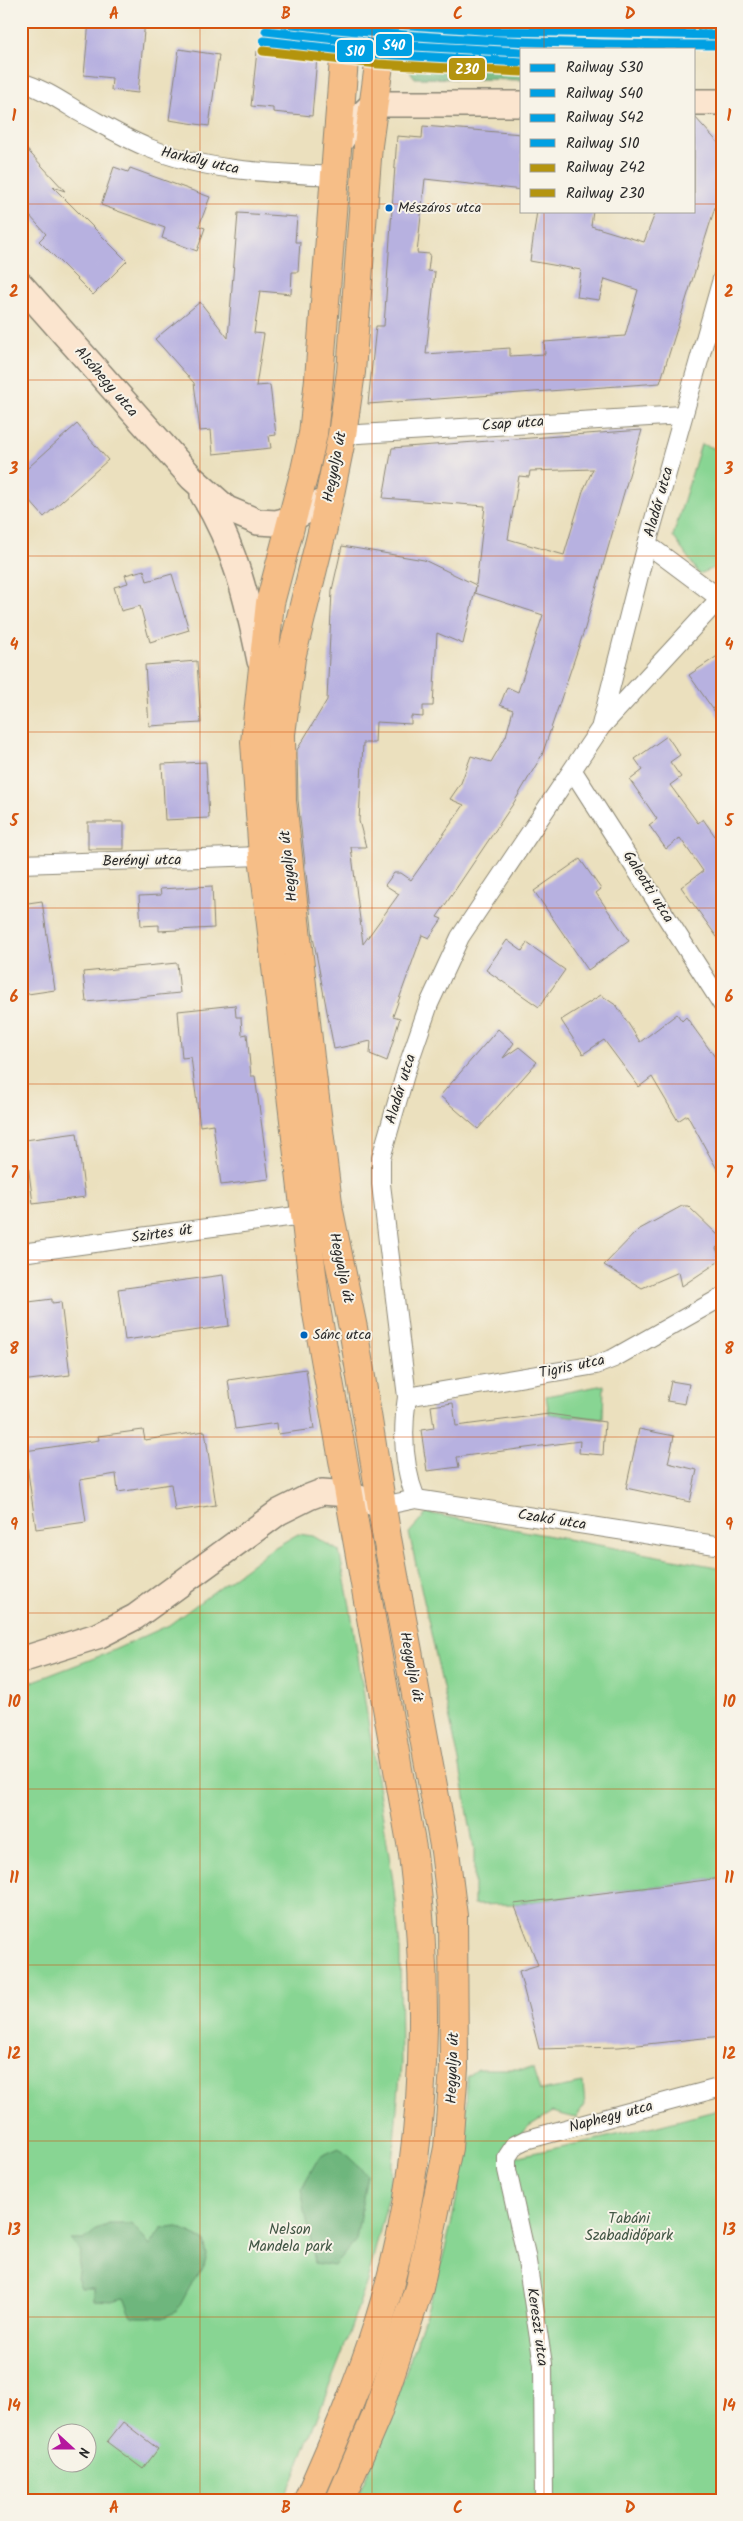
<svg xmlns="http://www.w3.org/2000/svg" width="743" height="2521" font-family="Kalam,sans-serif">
<rect width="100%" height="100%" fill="#f7f3e8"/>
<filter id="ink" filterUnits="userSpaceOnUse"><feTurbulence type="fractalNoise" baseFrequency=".02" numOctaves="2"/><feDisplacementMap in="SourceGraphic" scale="10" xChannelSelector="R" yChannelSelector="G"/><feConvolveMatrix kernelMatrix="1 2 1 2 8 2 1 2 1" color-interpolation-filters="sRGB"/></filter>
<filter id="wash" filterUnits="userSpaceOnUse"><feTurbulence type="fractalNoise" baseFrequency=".0096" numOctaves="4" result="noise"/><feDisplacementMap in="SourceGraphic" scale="20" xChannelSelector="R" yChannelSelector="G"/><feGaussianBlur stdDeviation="1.12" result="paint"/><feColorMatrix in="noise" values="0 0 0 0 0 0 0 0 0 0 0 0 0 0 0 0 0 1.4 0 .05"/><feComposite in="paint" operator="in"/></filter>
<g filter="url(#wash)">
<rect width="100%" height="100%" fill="#ebe0be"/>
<g fill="#88d593" stroke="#5a805f" fill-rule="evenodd">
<polygon points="701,444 722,451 722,565 699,574 673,536"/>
<polygon points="604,1385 603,1419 549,1414 546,1396"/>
<polygon points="427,1513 722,1568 722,1878 514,1904 474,1905 474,1849 459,1761 409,1533"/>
<path d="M298,1534l15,2 26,15 11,55 43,275 7,67 1,117 -12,130 -21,83 -25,73 -58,149h-264v-814l84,-32 64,-29 101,-75zM58,2434h30v30h-30z"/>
<path d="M478,2069h55l7,22 43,-8 2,22 -9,13 -24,-6 -23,14 -20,21 10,9 135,-29 68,-18v391h-367l12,-25c36,-97 76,-193 93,-296 6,-34 6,-68 7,-102z"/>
</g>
<g fill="#6eb67d" stroke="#4c7054">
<polygon points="411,21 422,21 420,50 522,54 522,80 415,78 405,66"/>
<polygon points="339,2148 367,2174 356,2240 334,2266 315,2263 301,2189 319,2157"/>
<polygon points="109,2224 132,2224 150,2246 161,2229 176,2227 204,2240 207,2255 204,2267 192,2283 177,2311 165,2317 132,2317 124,2298 111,2301 94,2300 94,2288 81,2288 77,2278 81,2252 71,2240 84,2240 95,2231"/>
</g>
<g id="blocks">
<g fill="#b7b1e0" fill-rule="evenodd">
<polygon points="89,21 145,21 138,93 111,90 112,78 84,75"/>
<polygon points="275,46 299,49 298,55 317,57 312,116 273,112 273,108 251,106 257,51 274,53"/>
<polygon points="179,49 219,55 209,126 169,120"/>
<polygon points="694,116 722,147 722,185 660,383 368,404 376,326 384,326 397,136 422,138 423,126 522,134 522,190 425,179 417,253 430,254 428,271 435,272 426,354 510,348 510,356 545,354 544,342 625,336 638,290 605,279 599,300 577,297 581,270 530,261 537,211 593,211 591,226 644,242 656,211 694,211"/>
<polygon points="21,143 65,191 53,187 127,261 93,295 39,241 46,234 21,206"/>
<polygon points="114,167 128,172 130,168 210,197 199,226 205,228 197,251 162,238 165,228 101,205"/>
<polygon points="238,213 297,217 295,242 300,242 298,272 292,272 291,294 260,291 254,333 264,334 256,386 270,385 276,435 269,436 271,448 213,454 211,430 200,431 194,383 155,339 200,302 228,338"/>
<polygon points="77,424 108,460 44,517 21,491 21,474"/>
<path d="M642,430l-57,198 -43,127 -29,49 -76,113 5,2 -13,19 -7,-3 -29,81 7,2 -13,43 -17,-7 1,-13 -37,8 -21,-112 -15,-137 -1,-50 30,-50 5,-110 10,-44 82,14 52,25 9,-79 -102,-8 9,-50zM593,469l-10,22 -19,64 -56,-16 11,-63 10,1 1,-6zM476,586l-1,7 68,22 -25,77 -11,-5 -7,18 13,5 -7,26 -15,26 -20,-6 -10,27 -11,16 14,6 -53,75 -10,-7h-7l-9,12 14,9 -36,50 -12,-97h15l-7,-26 4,-78h12l1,-21 35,2v-8l12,1v-11h10l4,-73 26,11z"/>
<polygon points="144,570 147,581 172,574 189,630 150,642 140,606 121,611 114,587 128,583 125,575"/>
<polygon points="722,653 722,722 689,675"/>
<polygon points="197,661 201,723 149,726 145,665"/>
<polygon points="667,736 680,755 670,762 681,777 670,785 698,823 703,819 722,846 722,944 681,887 703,871 680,838 666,849 649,825 657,819 630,780 643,770 635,759"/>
<polygon points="206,762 209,818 165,820 162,764"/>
<rect x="88" y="822" width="36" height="27"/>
<polygon points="580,859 601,889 596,893 629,941 588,970 534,891"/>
<polygon points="212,886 214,928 159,931 159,925 141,926 139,896 161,895 160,889"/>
<polygon points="42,901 55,990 21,995 21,904"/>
<polygon points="507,940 522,951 527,943 565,970 539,1007 486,970"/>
<polygon points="177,963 180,993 86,1002 83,972"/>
<polygon points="601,995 617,1006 640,1042 677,1014 682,1021 686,1017 715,1057 722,1068 722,1178 687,1115 678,1121 652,1077 639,1087 604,1040 583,1054 561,1020"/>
<polygon points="235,1005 236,1017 241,1017 242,1035 247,1034 251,1076 255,1076 269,1179 221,1185 213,1124 200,1126 191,1057 182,1058 178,1011"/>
<polygon points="498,1029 514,1043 503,1058 519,1047 537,1062 478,1129 440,1096"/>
<polygon points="77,1133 85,1197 33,1204 25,1140"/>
<polygon points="682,1206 688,1206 722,1239 722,1243 716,1248 721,1260 682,1286 679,1272 642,1288 604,1265 638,1230"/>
<polygon points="223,1275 229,1326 125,1340 118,1289"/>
<polygon points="52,1299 52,1303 61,1302 70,1375 21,1381 21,1303"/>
<polygon points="306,1369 314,1429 278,1434 277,1423 235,1429 228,1380"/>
<polygon points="671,1381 689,1384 685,1404 667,1401"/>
<polygon points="453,1403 456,1426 549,1414 605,1422 603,1455 579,1453 580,1441 457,1457 459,1467 427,1471 421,1430 434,1428 431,1406"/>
<polygon points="639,1429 674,1436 668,1463 697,1470 690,1502 626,1488"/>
<polygon points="143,1430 145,1440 205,1431 216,1505 175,1511 171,1484 118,1492 116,1474 80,1480 86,1522 36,1529 25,1451 99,1440 98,1436"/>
<polygon points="722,1878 722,2036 619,2047 539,2049 519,1971 538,1965 514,1904"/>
<polygon points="123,2422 158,2449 143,2469 107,2442"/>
</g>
</g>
</g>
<g filter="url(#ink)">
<use href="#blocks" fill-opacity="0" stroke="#8b8674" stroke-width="1"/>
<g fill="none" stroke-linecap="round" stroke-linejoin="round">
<defs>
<g id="street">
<path d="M21,82c23,7 40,19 60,31 22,12 45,26 68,35 59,24 124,25 187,28"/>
<polyline points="342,435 683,415"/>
<polyline points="647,544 718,597 722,602"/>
<polyline points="601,725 647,544 722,279"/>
<polyline points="573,771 722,1004"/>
<polyline points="21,864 263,856"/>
<polyline points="21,1253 303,1215"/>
<polyline points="407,1397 596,1365 614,1358 722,1297"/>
<path d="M416,1499c-13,-32 -14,-68 -9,-102l-26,-213v-26l25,-87 23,-67 31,-67 141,-210 121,-131"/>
<polyline points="382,1506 416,1499 722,1546"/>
<polyline points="544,2500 543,2364 526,2255 507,2170 507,2157 515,2145 525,2140 722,2087"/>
</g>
<g id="secondary">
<polyline points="694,102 722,102"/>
<polyline points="336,148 352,124 373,104 522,104"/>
<polyline points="21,285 192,478 227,509 258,522 276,523 291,519 328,499"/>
<path d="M203,495c32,51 45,107 57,166"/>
<polyline points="21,1660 100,1635 135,1617 279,1512 309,1497 322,1492 348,1494 382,1506"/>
</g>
<g id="primary">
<path d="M308,2500c26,-59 52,-118 71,-179 47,-152 53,-310 34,-467l-97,-546 -53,-452 -8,-114 15,-139 35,-133 8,-36 6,-55 28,-358"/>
<polyline points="340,2500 377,2414 419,2288 448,2148 454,2068 453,1916 445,1851 387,1538 353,1328 329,1211 310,1058 282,801 281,734 291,658 323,528 342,435 351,372 368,145 385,21"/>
</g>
</defs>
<use href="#street" stroke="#8b8674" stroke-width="20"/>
<use href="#secondary" stroke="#8b8674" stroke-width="28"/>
<use href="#primary" stroke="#8b8674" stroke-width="30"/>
<use href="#street" stroke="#fff" stroke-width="18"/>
<use href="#secondary" stroke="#fbe5cf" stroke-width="25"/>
<use href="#primary" stroke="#f6be87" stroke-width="28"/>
<defs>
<path id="rail-1" d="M269,21c150,20 301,24 453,24"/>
<polyline id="rail-2" points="266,31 379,44 522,52"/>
<polyline id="rail-3" points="353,21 495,31 722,35"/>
<polyline id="rail-4" points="264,41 379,54 522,62"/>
<polyline id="rail-5" points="495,21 722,25"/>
<polyline id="rail-6" points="263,51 378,64 522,72"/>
</defs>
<use href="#rail-1" stroke="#f7f3e8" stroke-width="12"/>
<use href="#rail-2" stroke="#f7f3e8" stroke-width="12"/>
<use href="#rail-3" stroke="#f7f3e8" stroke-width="12"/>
<use href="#rail-4" stroke="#f7f3e8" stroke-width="12"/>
<use href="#rail-5" stroke="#f7f3e8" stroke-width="12"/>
<use href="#rail-6" stroke="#f7f3e8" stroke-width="12"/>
<use href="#rail-1" stroke="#00a0e3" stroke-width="9"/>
<use href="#rail-2" stroke="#00a0e3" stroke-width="9"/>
<use href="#rail-3" stroke="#00a0e3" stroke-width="9"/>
<use href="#rail-4" stroke="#00a0e3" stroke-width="9"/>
<use href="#rail-5" stroke="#b4940f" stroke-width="9"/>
<use href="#rail-6" stroke="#b4940f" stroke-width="9"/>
</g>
</g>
<path fill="none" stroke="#d5540f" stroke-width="1" stroke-opacity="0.55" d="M200,21v2479M372,21v2479M544,21v28M21,204h501M694,204h28M544,211v2289M21,380h701M21,556h701M21,732h701M21,908h701M21,1084h701M21,1260h701M21,1437h701M21,1613h701M21,1789h701M21,1965h701M21,2141h701M21,2317h701"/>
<g fill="#0065bd" stroke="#f7f3e8" stroke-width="2">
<circle cx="389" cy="208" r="4.5"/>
<circle cx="304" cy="1335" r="4.5"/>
</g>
<g text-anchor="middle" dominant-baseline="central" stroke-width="4" stroke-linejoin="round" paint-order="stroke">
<g font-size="14" fill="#2b2b2b" stroke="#f7f3e8" text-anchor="start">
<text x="398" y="208">Mészáros utca</text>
<text x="313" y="1335">Sánc utca</text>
</g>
<g font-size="15" fill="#2b2b2b" stroke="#f7f3e8">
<text transform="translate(200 161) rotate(13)">Harkály utca</text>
<text transform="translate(106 382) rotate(49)">Alsóhegy utca</text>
<text transform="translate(513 424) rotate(-4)">Csap utca</text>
<text transform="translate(335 467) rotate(-79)">Hegyalja út</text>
<text transform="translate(659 502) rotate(-74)">Aladár utca</text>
<text transform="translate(142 861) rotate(-1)">Berényi utca</text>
<text transform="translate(289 866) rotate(-96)">Hegyalja út</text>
<text transform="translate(648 887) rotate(58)">Galeotti utca</text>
<text transform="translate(401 1089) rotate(-73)">Aladár utca</text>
<text transform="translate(162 1234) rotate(-8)">Szirtes út</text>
<text transform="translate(341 1268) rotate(78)">Hegyalja út</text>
<text transform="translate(572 1367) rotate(-12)">Tigris utca</text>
<text transform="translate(552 1520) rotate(9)">Czakó utca</text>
<text transform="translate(411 1667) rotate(79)">Hegyalja út</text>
<text transform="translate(453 2068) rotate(-88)">Hegyalja út</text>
<text transform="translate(611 2117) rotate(-15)">Naphegy utca</text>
<text transform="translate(537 2327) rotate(82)">Kereszt utca</text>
</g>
<g font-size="15" fill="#425645" stroke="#f7f3e8">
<text x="629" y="2219">Tabáni<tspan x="629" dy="17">Szabadidőpark</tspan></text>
<text x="290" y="2230">Nelson<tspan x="290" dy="17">Mandela park</tspan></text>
</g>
</g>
<g stroke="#f7f3e8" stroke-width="2">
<rect x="375" y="33" width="38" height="24" rx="5" fill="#00a0e3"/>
<rect x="336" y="39" width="38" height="24" rx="5" fill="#00a0e3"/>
<rect x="448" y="57" width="38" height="24" rx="5" fill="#b4940f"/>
</g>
<g font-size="14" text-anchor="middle" font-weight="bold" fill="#fff">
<text x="394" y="50">S40</text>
<text x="355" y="56">S10</text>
<text x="467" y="74">Z30</text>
</g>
<rect width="743" height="2521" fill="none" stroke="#f7f3e8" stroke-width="55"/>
<rect x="520" y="48" width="175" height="165" fill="#f7f3e8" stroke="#a5a39c"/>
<rect x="530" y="64" width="25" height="8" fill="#00a0e3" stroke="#a5a39c"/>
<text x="566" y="72" font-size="15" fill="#2b2b2b">Railway S30</text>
<rect x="530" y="89" width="25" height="8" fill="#00a0e3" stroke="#a5a39c"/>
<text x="566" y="98" font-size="15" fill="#2b2b2b">Railway S40</text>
<rect x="530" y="114" width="25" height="8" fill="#00a0e3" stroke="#a5a39c"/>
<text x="566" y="122" font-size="15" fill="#2b2b2b">Railway S42</text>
<rect x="530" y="139" width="25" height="8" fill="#00a0e3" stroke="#a5a39c"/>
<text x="566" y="148" font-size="15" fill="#2b2b2b">Railway S10</text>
<rect x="530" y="164" width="25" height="8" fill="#b4940f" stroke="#a5a39c"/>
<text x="566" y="172" font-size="15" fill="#2b2b2b">Railway Z42</text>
<rect x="530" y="189" width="25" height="8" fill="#b4940f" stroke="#a5a39c"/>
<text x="566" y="198" font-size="15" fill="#2b2b2b">Railway Z30</text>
<g transform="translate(72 2448) rotate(111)"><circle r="24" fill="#f7f3e8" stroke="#a5a39c"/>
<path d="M0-4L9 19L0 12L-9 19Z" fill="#b5179e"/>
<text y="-8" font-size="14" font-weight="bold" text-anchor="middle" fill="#2b2b2b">N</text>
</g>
<rect x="28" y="28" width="688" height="2466" fill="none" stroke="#d5540f" stroke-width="2"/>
<g font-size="16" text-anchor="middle" font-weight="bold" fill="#d5540f">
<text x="114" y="19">A</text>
<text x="286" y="19">B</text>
<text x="458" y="19">C</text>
<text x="630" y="19">D</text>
<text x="14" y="121">1</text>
<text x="729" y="121">1</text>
<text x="14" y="297">2</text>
<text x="729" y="297">2</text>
<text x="14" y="474">3</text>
<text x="729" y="474">3</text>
<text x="14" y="650">4</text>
<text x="729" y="650">4</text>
<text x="14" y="826">5</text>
<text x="729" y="826">5</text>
<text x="14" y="1002">6</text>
<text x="729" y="1002">6</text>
<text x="14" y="1178">7</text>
<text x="729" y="1178">7</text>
<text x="14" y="1354">8</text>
<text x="729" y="1354">8</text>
<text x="14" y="1530">9</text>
<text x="729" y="1530">9</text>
<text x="14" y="1707">10</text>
<text x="729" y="1707">10</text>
<text x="14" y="1883">11</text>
<text x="729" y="1883">11</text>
<text x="14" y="2059">12</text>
<text x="729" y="2059">12</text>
<text x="14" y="2235">13</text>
<text x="729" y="2235">13</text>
<text x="14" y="2411">14</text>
<text x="729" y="2411">14</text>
<text x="114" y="2513">A</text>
<text x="286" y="2513">B</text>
<text x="458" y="2513">C</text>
<text x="630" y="2513">D</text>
</g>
</svg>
